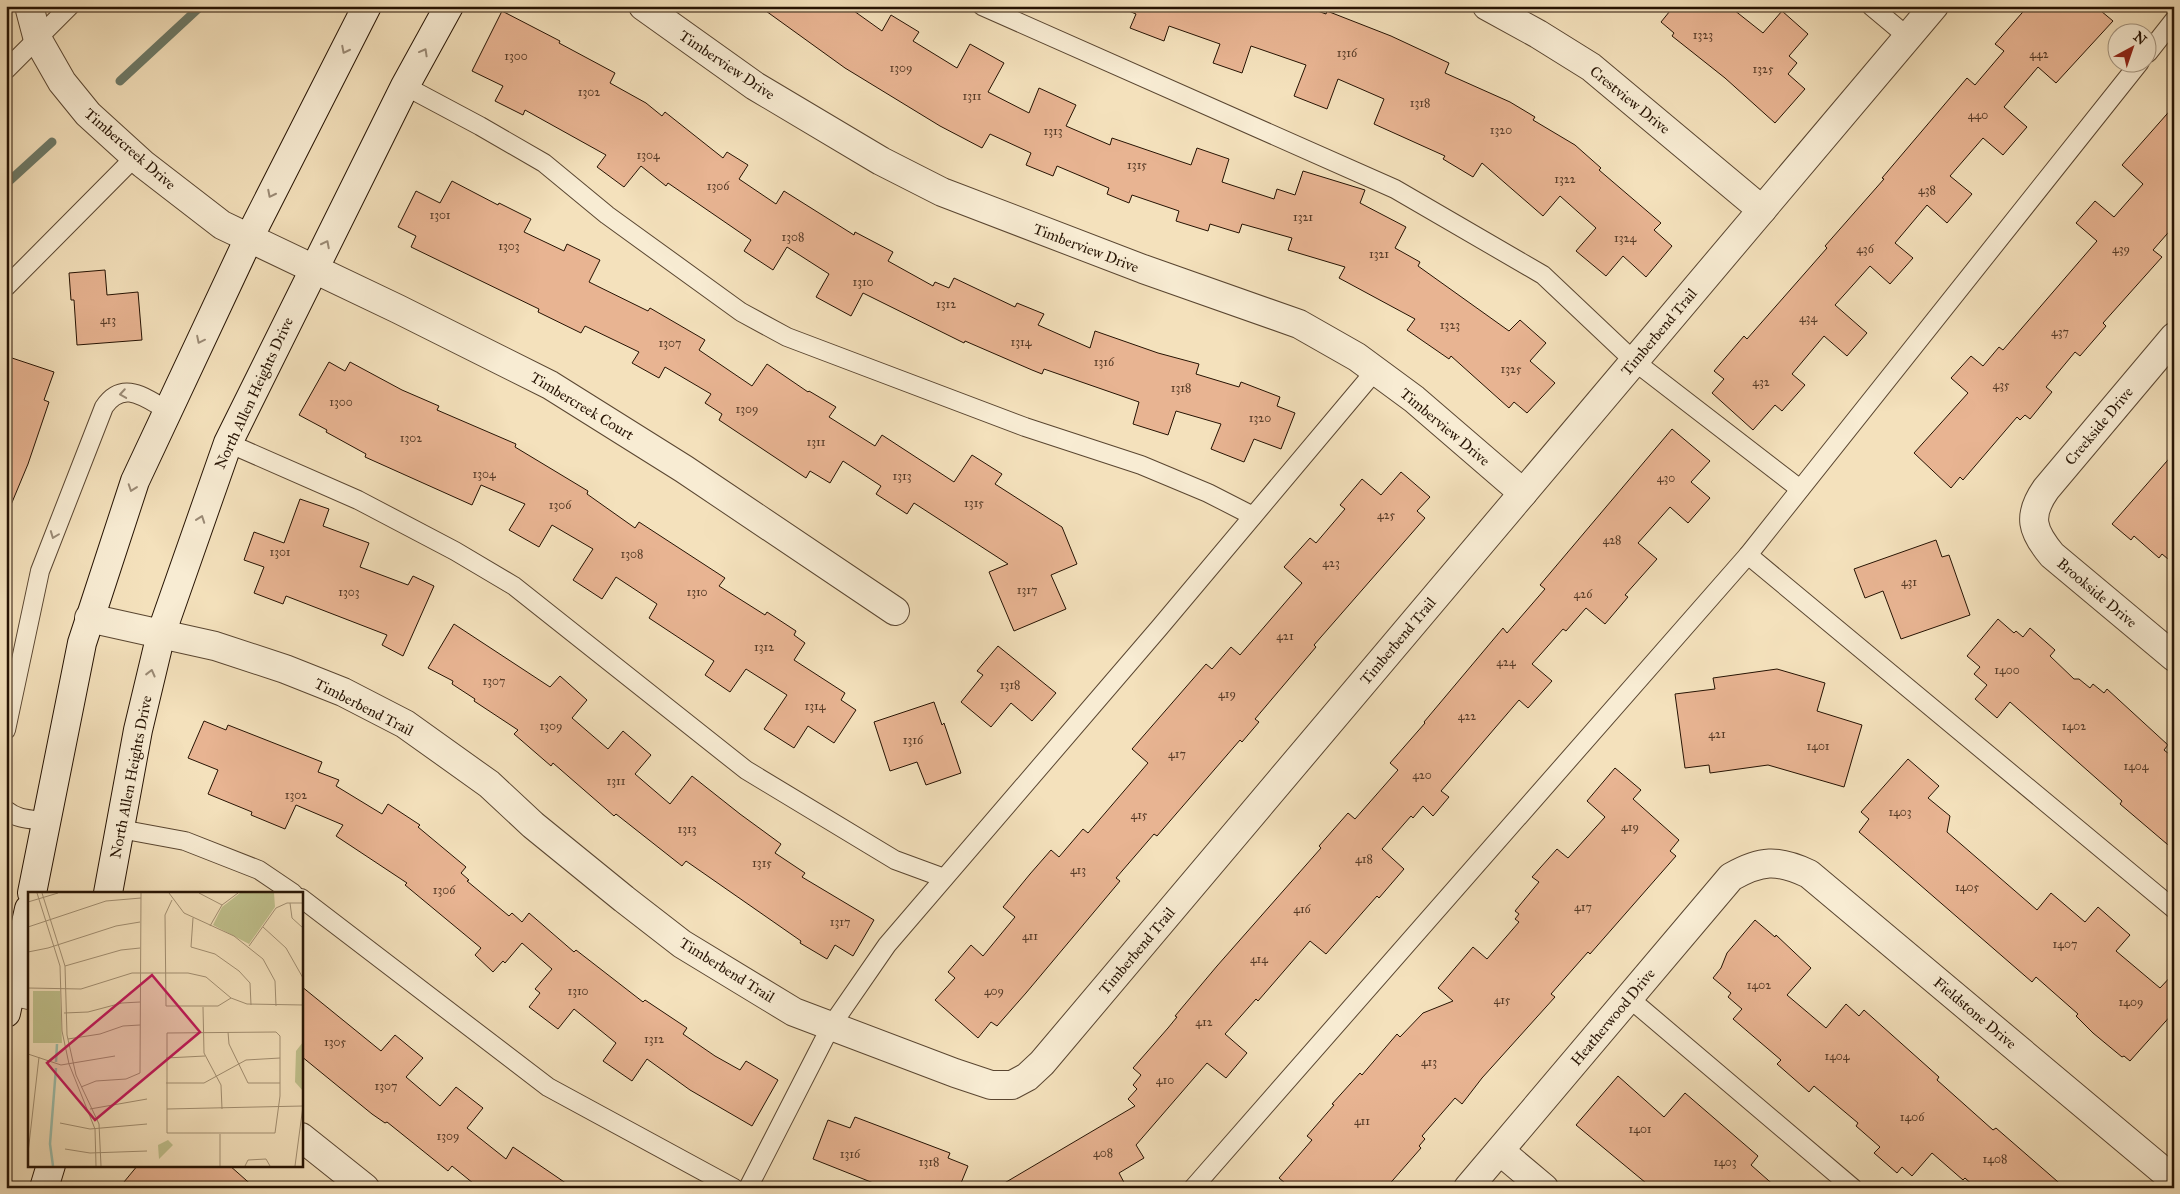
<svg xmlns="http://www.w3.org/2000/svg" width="2180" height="1194" font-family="'IM FELL Great Primer',serif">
<rect width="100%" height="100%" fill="#f4e1bc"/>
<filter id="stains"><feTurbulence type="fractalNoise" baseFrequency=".004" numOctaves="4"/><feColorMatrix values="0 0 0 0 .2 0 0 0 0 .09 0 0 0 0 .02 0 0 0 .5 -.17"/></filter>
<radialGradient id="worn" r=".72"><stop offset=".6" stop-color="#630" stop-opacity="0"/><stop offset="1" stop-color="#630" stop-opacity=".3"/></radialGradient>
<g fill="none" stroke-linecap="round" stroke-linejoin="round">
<g stroke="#6d7a68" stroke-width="9">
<polyline points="120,81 201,6"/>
<polyline points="6,184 52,142"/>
</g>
</g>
<g fill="#e8b492" stroke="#261303">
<polygon points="759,6 847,6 882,31 891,15 919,32 913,41 957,68 970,44 1004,63 988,92 1029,113 1039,88 1076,105 1066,126 1110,145 1112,138 1191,165 1197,148 1229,159 1222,182 1274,199 1277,189 1295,195 1303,171 1365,190 1360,203 1406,227 1395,248 1420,262 1418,266 1509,331 1520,320 1546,343 1530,361 1555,383 1527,413 1514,402 1509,408 1451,356 1449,359 1407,330 1415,319 1339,278 1345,267 1288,250 1292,238 1242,224 1239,233 1210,224 1208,231 1176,221 1179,211 1132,195 1129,203 1107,194 1109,188 1057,166 1053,176 1026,165 1031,153 990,134 982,148 940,126 845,68"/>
<polygon points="1124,6 1304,6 1326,14 1327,11 1391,36 1449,63 1445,73 1510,102 1535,117 1533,120 1575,145 1601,168 1599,170 1661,223 1654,230 1672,246 1646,277 1623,256 1606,276 1576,251 1596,228 1560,196 1543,216 1482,163 1473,177 1443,159 1445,156 1374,124 1384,99 1338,79 1327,109 1294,96 1306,65 1251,46 1242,73 1213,63 1220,44 1169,26 1164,41 1130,28 1136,14 1124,9"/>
<polygon points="1674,6 1729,6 1763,33 1782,11 1808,34 1789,56 1797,63 1788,74 1805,89 1775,123 1725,78 1672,36 1674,33 1661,22"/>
<polygon points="2028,6 2095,6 2113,21 2056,83 2038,67 2004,107 2027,127 2003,155 1983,138 1950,176 1972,194 1947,223 1927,205 1895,243 1913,258 1890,284 1870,266 1835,305 1867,333 1847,356 1824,336 1792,374 1805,385 1782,411 1775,405 1753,430 1712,393 1724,379 1714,371 1744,336 1747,339 1827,248 1825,246 1884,179 1882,178 1967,78 1975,85 2004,51 1995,44"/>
<polygon points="502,11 560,41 559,43 615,73 610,83 646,103 662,116 665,112 723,158 727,152 748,165 739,179 776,204 784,191 854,235 855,232 893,252 888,261 933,286 935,282 949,288 954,278 1015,307 1017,303 1044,314 1038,325 1090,348 1095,331 1158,353 1199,364 1196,374 1239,387 1241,382 1280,397 1277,406 1295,413 1281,449 1254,439 1244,462 1211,449 1221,424 1176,411 1168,435 1133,424 1139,402 1044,369 1042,374 1032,370 965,341 964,343 863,293 851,316 816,297 829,274 787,247 773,270 744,251 751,240 668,183 666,186 641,166 624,187 597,167 606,155 525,110 523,115 495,101 503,86 472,71"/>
<polygon points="2174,106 2174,226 2153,250 2162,257 2103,323 2106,326 2080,356 2075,352 2046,387 2052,392 2030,419 2025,415 2020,420 2017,417 1963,480 1960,477 1951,488 1914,453 1968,393 1951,378 1971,356 1983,366 1999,347 2003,350 2097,241 2076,223 2095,201 2114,217 2143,184 2122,165"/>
<polygon points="452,181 498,205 499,203 531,219 524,232 564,251 567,244 600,260 589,282 648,311 650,308 705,340 699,350 752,386 767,364 808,392 809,391 836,407 829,417 875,446 882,435 954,482 972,455 1002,474 995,484 1062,527 1077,564 1051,575 1066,609 1014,631 989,572 1008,564 914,503 907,514 876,494 881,486 843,461 830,483 810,471 806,478 719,420 722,414 705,403 711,394 665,367 659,378 632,363 639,352 585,326 581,333 538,312 539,309 411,247 416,236 398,227 416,191 440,203"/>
<polygon points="105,270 107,295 138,292 142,340 77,345 74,300 71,300 69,273"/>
<polygon points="6,356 54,372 44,400 49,402 28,464 8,512 6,512"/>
<polygon points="329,362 345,371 350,362 402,390 439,406 437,410 516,444 515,447 588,491 587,494 635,528 639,522 725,578 719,586 765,615 767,612 796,631 794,635 805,643 794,660 845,693 841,700 856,710 834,743 808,726 794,748 764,729 787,695 746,669 730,692 705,675 714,661 649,618 657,604 616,577 602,599 573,580 593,549 552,525 539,547 509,530 525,504 481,485 472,505 365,457 366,454 326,432 327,430 299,415"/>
<polygon points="1672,429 1710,461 1691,482 1710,498 1688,523 1670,507 1638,543 1657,559 1625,595 1628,597 1605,624 1586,608 1566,631 1563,629 1532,664 1552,681 1528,708 1519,700 1441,791 1449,797 1433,816 1423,806 1413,818 1411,816 1382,849 1404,869 1379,898 1377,896 1326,954 1310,941 1258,1001 1256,999 1225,1034 1247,1053 1226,1078 1207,1063 1136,1145 1144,1158 1119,1173 1127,1188 996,1188 1135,1106 1128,1099 1137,1089 1133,1085 1141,1075 1133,1068 1168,1028 1177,1017 1175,1016 1217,966 1321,848 1319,846 1348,813 1355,819 1398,770 1390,763 1425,723 1424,722 1503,628 1507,633 1545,589 1540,585"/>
<polygon points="2174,453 2174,564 2162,554 2159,558 2134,536 2131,540 2112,524"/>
<polygon points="1401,472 1430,497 1417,511 1425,518 1314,645 1316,647 1255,719 1259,722 1242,742 1240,740 1157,836 1154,834 1116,878 1120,881 1026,993 997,1026 991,1022 978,1038 935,1000 955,978 948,972 971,945 983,956 1015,917 1003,907 1030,874 1051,850 1059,857 1083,829 1088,833 1148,763 1132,749 1206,664 1212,669 1231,647 1240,655 1302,583 1284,567 1310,538 1316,543 1345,509 1340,505 1362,479 1381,495"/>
<polygon points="300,499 329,509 323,526 369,543 360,567 408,585 413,576 434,586 403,656 382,645 387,635 286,596 283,604 254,593 264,567 244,560 254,532 284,543"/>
<polygon points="1936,540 1942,557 1949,555 1970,615 1901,639 1883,591 1865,598 1854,569"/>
<polygon points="1998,619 2014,633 2016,631 2023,637 2030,628 2055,650 2050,656 2074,679 2079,679 2090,688 2093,684 2104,693 2107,689 2168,745 2164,750 2174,758 2174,850 2120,804 2122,801 2010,702 1997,718 1975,699 1987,685 1974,674 1980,667 1967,656"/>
<polygon points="454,624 550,687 560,676 587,700 572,718 608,749 623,731 651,755 635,774 670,804 692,776 740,814 781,844 775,853 805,873 802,877 874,920 853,956 835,945 827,959 800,943 801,941 686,861 682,866 616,814 614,816 553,763 551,766 514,734 518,730 474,701 475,699 452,684 453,681 428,668"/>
<polygon points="998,646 1056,693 1032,721 1011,703 991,727 961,702 983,675 977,671"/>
<polygon points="1777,669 1825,683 1817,711 1862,725 1844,787 1768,765 1710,773 1709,765 1685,768 1675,694 1715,689 1713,678"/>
<polygon points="934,702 942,725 944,723 961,773 926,785 917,762 890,771 874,722"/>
<polygon points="204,721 226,730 228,725 322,762 318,772 339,780 336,786 382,814 388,804 420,825 418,827 466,867 461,873 469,880 467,881 509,916 512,913 522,922 529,913 574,952 576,950 643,1002 645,1000 687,1028 683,1034 715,1056 740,1070 746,1061 778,1080 752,1126 690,1090 647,1059 632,1081 603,1061 616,1043 574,1009 558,1029 529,1007 540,993 535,989 552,969 522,943 505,963 503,961 493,972 475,955 481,948 405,885 407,883 336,836 343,825 296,805 285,829 251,815 252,812 208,794 218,770 188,758"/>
<polygon points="1908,759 1939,786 1928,798 1950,816 1947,832 2037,910 2051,893 2085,922 2098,907 2130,935 2116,951 2160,988 2174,973 2174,1012 2130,1061 2124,1056 2122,1057 2093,1033 2076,1016 2078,1014 2036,977 2032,982 1859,832 1869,819 1861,812"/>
<polygon points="1615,768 1641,790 1633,799 1679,840 1670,851 1676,856 1590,954 1588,952 1551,994 1555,997 1482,1078 1462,1104 1455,1098 1422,1136 1425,1139 1419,1146 1421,1148 1386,1188 1291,1188 1279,1178 1312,1140 1307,1136 1334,1105 1332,1104 1360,1073 1362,1075 1397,1034 1400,1037 1423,1013 1453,1001 1438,988 1473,947 1487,959 1519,922 1515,919 1519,914 1515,911 1539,882 1532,877 1557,849 1568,858 1605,817 1587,801"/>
<polygon points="1755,920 1775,937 1776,935 1811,968 1787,995 1826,1028 1846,1004 1859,1016 1864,1010 1939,1077 1937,1080 1993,1130 1996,1128 2065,1188 1976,1188 1965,1178 1963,1180 1932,1153 1912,1176 1902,1167 1897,1173 1874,1153 1880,1147 1856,1126 1858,1123 1814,1086 1809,1092 1777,1064 1781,1060 1733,1019 1742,1009 1728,997 1731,993 1713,978 1721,968 1727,953"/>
<polygon points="301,986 381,1051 395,1035 423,1058 406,1077 440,1106 456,1087 483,1108 467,1128 506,1159 513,1147 573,1188 479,1188 452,1166 448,1171 387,1122 385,1123 372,1114 301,1056"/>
<polygon points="1618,1076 1664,1117 1685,1093 1758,1156 1751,1165 1777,1188 1652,1188 1576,1125"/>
<polygon points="855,1117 950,1153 948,1158 968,1166 959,1188 886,1188 813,1159 828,1120 850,1128"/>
<polygon points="138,1165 229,1165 255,1188 119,1188"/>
</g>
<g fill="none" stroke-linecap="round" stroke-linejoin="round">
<defs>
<g id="service">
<polyline points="982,6 1395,189 1543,275 1634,361 1800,489"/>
<polyline points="1871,6 1908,37"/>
<polyline points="2148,53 2174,20"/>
<polyline points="6,70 70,6"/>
<polyline points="405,86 480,126 544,163 607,215 741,312 787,337 1025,427 1141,465 1208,493 1253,516"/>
<polyline points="6,287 135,157"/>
<polyline points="228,443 358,500 455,551 514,586 746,770 895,860 944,878"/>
<polyline points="1748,555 2174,909"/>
<path d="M6,730l34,-159 64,-164c19,-28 41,-9 63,3"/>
<path d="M6,810c12,10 25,9 40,11"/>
<polyline points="120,829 185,841 259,870 293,893"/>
<polyline points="301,898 548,1087 734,1188"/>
<polyline points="1629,998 1853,1188"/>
<polyline points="748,1188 831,1026 887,945 1160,627 1375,371"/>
<polyline points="1193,1188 1748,555 2140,62"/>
</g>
<g id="minor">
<polyline points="29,6 38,40 62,82 88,114 143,164 222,225 398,309 550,385 684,469 895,611"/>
<polyline points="643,6 755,86 881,161 942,192 1143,269 1299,324 1357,357 1414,399 1523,493"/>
<polyline points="1487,6 1538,34 1591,67 1762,210"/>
<path d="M2174,337l-128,152c-19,27 -14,42 6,66l122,102"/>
<polyline points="89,618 215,646 285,669 343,692 405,724 489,784 533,825 624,899 682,944 794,1012 955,1073 991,1085 1012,1085 1027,1077 1042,1063 1934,6"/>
<polyline points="12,991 29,995"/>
<polyline points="301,1137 365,1188"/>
<polyline points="1500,1151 1544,1188"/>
<path d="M1468,1188l263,-311c30,-17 46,-18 78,-3l365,306"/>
</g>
<g id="secondary">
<polyline points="32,893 82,643 135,481 249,238 367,6"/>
<polyline points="108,893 138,730 161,634 228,443 405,86 449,6"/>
<polyline points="6,1013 29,909"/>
<polyline points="44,1188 51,1165"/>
</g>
</defs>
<use href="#service" stroke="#5a4631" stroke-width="20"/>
<use href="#minor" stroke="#5a4631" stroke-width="30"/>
<use href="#secondary" stroke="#261303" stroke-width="30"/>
<use href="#service" stroke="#f8ecd3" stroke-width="18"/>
<use href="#minor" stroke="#f8ecd3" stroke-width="28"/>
<use href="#secondary" stroke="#f8ecd3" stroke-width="28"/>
</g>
<defs><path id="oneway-chevron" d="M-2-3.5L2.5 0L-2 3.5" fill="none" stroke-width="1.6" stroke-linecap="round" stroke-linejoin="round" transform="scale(1.25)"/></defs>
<g stroke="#9a8a75">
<use href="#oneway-chevron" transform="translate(345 50) rotate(117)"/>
<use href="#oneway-chevron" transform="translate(424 52) rotate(-61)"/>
<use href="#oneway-chevron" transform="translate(271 194) rotate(117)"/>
<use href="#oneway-chevron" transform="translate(326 244) rotate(-63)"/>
<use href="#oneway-chevron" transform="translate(200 340) rotate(116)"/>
<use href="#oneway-chevron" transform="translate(123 394) rotate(171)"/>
<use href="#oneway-chevron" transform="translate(132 488) rotate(109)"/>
<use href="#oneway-chevron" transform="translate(201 519) rotate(-70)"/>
<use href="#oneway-chevron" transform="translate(54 535) rotate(111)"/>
<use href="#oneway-chevron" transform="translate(151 673) rotate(-76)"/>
</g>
<g text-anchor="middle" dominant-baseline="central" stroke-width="4.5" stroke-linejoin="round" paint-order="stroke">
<g font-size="12" fill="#563b27">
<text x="1703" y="35">1323</text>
<text x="1347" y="53">1316</text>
<text x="2039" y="54">442</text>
<text x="516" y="56">1300</text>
<text x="901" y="68">1309</text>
<text x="1763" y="69">1325</text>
<text x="589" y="92">1302</text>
<text x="972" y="96">1311</text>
<text x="1420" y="103">1318</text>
<text x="1978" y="115">440</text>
<text x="1501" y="130">1320</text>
<text x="1053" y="131">1313</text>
<text x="648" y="155">1304</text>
<text x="1137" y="165">1315</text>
<text x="1565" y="179">1322</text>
<text x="718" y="186">1306</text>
<text x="1927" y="190">438</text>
<text x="440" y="215">1301</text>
<text x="1303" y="217">1321</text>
<text x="793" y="237">1308</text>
<text x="1625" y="238">1324</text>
<text x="509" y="246">1303</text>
<text x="1865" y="249">436</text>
<text x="2121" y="249">439</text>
<text x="1379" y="254">1321</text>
<text x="863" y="282">1310</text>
<text x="946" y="304">1312</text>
<text x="1808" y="318">434</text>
<text x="108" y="320">413</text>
<text x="1450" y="325">1323</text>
<text x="2060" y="332">437</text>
<text x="1021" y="342">1314</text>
<text x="670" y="343">1307</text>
<text x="1104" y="362">1316</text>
<text x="1511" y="369">1325</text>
<text x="1761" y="382">432</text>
<text x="2001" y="385">435</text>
<text x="1181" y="388">1318</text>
<text x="341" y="402">1300</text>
<text x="747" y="409">1309</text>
<text x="1260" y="418">1320</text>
<text x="411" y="438">1302</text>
<text x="816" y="442">1311</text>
<text x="484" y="474">1304</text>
<text x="902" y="476">1313</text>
<text x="1666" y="478">430</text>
<text x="974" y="503">1315</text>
<text x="560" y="505">1306</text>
<text x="1386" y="515">425</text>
<text x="1612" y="540">428</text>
<text x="280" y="552">1301</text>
<text x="632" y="554">1308</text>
<text x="1331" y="563">423</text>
<text x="1909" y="582">431</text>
<text x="1027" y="590">1317</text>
<text x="349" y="592">1303</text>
<text x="697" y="592">1310</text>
<text x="1583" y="594">426</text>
<text x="1285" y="636">421</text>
<text x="764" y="647">1312</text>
<text x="1506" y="662">424</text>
<text x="2007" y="670">1400</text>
<text x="494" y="681">1307</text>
<text x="1010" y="685">1318</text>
<text x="1227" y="694">419</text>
<text x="815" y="706">1314</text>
<text x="1467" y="716">422</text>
<text x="551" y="726">1309</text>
<text x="2074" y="726">1402</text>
<text x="1717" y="734">421</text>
<text x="913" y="740">1316</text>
<text x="1818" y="746">1401</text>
<text x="1177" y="754">417</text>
<text x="2136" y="766">1404</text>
<text x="1422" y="775">420</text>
<text x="616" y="781">1311</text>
<text x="296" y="795">1302</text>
<text x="1900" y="812">1403</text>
<text x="1139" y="815">415</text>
<text x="1630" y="827">419</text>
<text x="687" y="829">1313</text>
<text x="1364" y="859">418</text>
<text x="762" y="863">1315</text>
<text x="1078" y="870">413</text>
<text x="1967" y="887">1405</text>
<text x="444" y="890">1306</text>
<text x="1583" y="907">417</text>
<text x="1302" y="909">416</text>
<text x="840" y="922">1317</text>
<text x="1030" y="936">411</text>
<text x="2065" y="944">1407</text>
<text x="1259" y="959">414</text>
<text x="1759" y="985">1402</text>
<text x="578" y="991">1310</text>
<text x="994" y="991">409</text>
<text x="1502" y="1000">415</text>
<text x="2131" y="1002">1409</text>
<text x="1204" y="1022">412</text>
<text x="654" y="1039">1312</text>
<text x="335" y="1042">1305</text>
<text x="1837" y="1056">1404</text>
<text x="1429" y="1062">413</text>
<text x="1165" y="1080">410</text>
<text x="386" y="1086">1307</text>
<text x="1912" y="1117">1406</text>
<text x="1362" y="1121">411</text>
<text x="1640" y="1129">1401</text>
<text x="448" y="1136">1309</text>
<text x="1103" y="1153">408</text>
<text x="850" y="1154">1316</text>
<text x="1995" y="1159">1408</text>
<text x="929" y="1162">1318</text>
<text x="1725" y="1162">1403</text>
</g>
<g font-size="15" fill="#261303" stroke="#f8ecd3">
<text transform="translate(727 65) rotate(34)">Timberview Drive</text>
<text transform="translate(1630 100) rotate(39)">Crestview Drive</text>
<text transform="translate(130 149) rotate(41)">Timbercreek Drive</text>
<text transform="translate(1086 248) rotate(21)">Timberview Drive</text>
<text transform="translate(1659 332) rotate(-50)">Timberbend Trail</text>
<text transform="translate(254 393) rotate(-65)">North Allen Heights Drive</text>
<text transform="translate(582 406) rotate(31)">Timbercreek Court</text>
<text transform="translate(2099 426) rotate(-50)">Creekside Drive</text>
<text transform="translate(1445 427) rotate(40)">Timberview Drive</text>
<text transform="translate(2097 593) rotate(40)">Brookside Drive</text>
<text transform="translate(1398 641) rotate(-50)">Timberbend Trail</text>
<text transform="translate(364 707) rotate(27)">Timberbend Trail</text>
<text transform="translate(131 777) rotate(-79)">North Allen Heights Drive</text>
<text transform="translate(1137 951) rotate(-50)">Timberbend Trail</text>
<text transform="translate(727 970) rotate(32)">Timberbend Trail</text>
<text transform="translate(1975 1013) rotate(40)">Fieldstone Drive</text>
<text transform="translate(1613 1017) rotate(-50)">Heatherwood Drive</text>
</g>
</g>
<g transform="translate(28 892)">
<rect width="275" height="275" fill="#f4e1bc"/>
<path d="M212,1h34l1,14 -26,37 -36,-19 9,-18zM5,99h27l2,52h-29zM275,150v49l-8,-9 1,-31zM140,248l5,5 -14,14 -1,-14z" fill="#c0c18d"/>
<path fill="none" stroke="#9cbeac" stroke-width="2.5" d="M28,170l1,-18M25,274l-3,-22 6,-76"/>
<path fill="none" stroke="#a28f72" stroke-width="1" d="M9,1l23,73 2,65 7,33 26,65 1,37M14,1l23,73 2,69 9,40 23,49 2,42M141,1l15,20 50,23 29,23 12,22 1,25M171,1l23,12M144,8l-7,15 1,91h52l13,-8M0,10l30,-9M262,11l2,15 11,10M165,26l-2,29 24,7 24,17 11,12 1,22M182,34l12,-21 16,-12M0,35l78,-26 35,-3M235,35l23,21 17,30M221,54l27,-38 11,-5h16M0,60l20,-4 68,-22 24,-4M37,74l56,-16 19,-2M0,96l53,1 51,-16h56l18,4 25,21 16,6 56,1M175,115l1,46 17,32 1,24M36,121l24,-1 34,-9 18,-1M200,140l1,12 19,39h32M248,140l4,4v60l-5,37h-108v-100zM40,147l32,-5 23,-8 17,-1M0,162l33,11 54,-9M138,166l39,-2M138,191h38l42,-23 34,-2M53,195l15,-6 30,-2 14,-6 1,-180M62,217l57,-10M139,217l136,-3M32,231l30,6 57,-5M37,257l25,4 57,-2M0,261l11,-96M192,274v-32M217,274l3,-6 18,-1 4,7M267,274l8,-60"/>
<path fill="#c2185b" fill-opacity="0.15" stroke="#c2185b" stroke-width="2.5" d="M124,83l48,57 -105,88 -48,-57z"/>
<rect width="275" height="275" fill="none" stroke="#261303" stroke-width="2.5"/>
</g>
<rect width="2180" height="1194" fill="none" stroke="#f4e1bc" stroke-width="25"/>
<rect x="8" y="8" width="2165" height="1179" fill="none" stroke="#261303" stroke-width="2.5"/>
<rect x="12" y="12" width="2155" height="1169" fill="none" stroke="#261303"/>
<g transform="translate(2132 48) rotate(40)"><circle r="24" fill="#f8ecd3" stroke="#a49580"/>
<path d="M0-4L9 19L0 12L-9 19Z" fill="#8f2418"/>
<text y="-8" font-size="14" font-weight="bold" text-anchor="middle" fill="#261303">N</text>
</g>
<rect width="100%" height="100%" filter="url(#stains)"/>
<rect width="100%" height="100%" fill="url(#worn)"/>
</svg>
